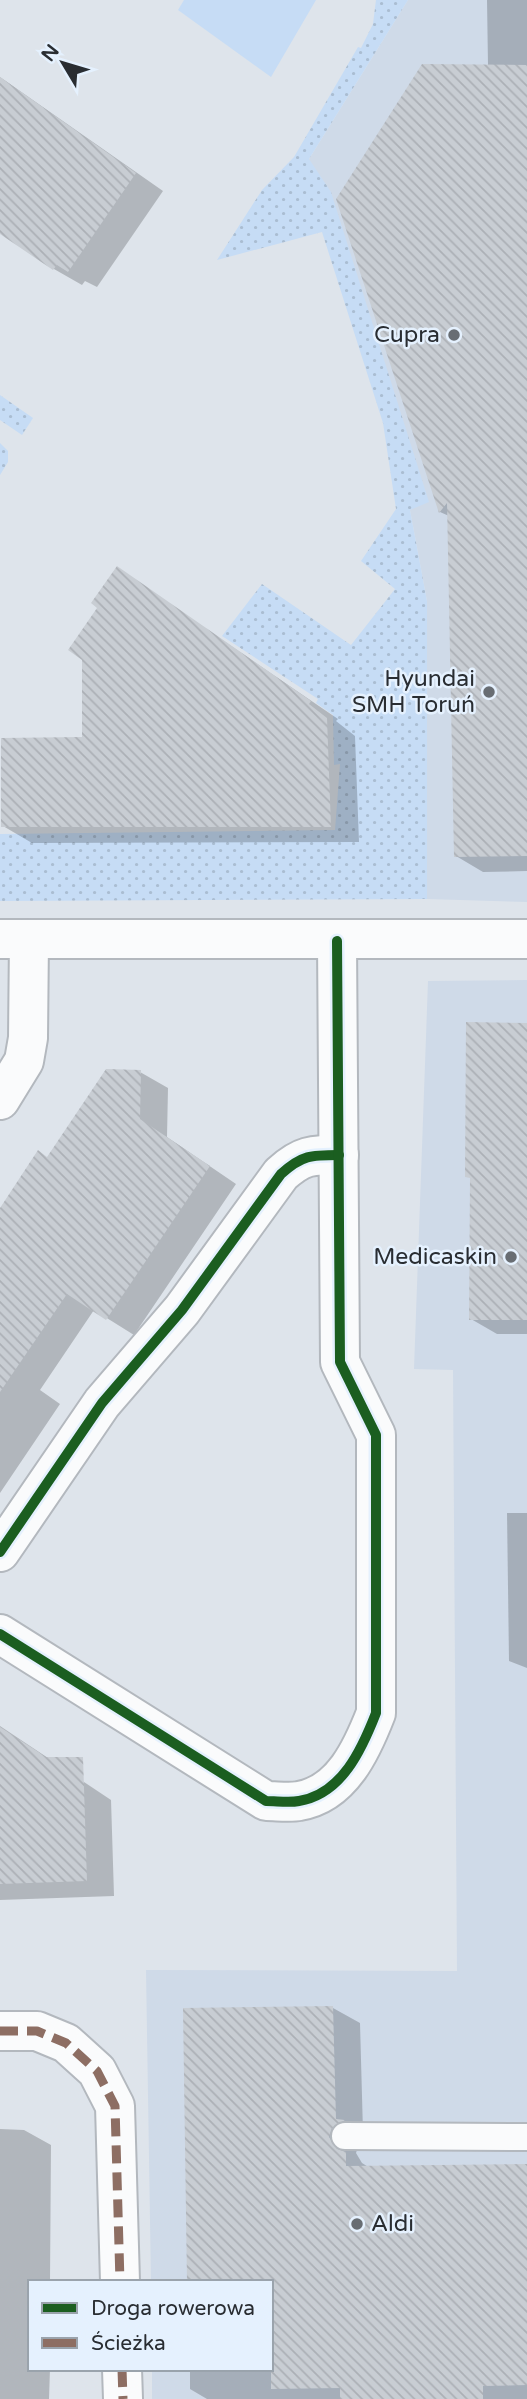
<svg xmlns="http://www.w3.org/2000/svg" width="527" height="2399" font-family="'Varela Round',sans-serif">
<defs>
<pattern id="grass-dots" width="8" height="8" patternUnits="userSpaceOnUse" patternTransform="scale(1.75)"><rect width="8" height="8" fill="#c6dcf5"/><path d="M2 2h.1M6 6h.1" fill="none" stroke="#aabdd2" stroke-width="1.8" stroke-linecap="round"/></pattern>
<pattern id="building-back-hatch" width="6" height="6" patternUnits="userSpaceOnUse" patternTransform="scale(1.75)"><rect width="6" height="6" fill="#c8cdd3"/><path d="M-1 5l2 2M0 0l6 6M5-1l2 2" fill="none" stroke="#acb0b6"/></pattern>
</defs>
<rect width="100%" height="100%" fill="#dee4eb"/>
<g fill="#cfdae8">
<polygon points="408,0 527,0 527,902 427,899 427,601 393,419 309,159"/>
<polygon points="527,980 527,2399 152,2399 152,2369 271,2369 271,2282 151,2282 146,1970 457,1971 453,1370 414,1369 428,981"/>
</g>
<g fill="url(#grass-dots)">
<polygon points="376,0 408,0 309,159 331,192 429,502 410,510 427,601 427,899 0,901 0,834 335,830 340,764 334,765 333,715 316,703 318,699 222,636 262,584 351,645 395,589 361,561 396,509 383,423 322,232 217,260 262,190 294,157 358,47 361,48 373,24"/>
<polygon points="0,395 33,418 22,435 0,420"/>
<polygon points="0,443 8,451 8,462 0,475"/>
</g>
<polygon fill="#c6dcf5" points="184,0 316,0 271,77 178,10"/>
<g fill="#0003">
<polygon points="487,0 527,0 527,871 483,872 456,856 449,516 440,512 488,66"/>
<polygon points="0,77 163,191 97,287 85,281 82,285 54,269 0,231"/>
<polygon points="118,569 338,719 336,721 355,736 359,842 32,843 3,826 83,739 99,607"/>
<polygon points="527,1025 527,1334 497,1334 471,1319"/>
<polygon points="140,1072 168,1088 167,1137 236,1184 134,1335 94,1310 40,1390 60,1404 0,1493 0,1229 48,1158"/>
<polygon points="507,1513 527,1513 527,1668 509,1661"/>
<polygon points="0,1726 111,1800 114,1896 0,1900"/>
<polygon points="333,2008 360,2023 363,2132 356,2153 362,2163 370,2168 527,2166 527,2399 207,2399 190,2389 190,2369 271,2369"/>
<polygon points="0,2129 24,2130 51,2145 50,2282 30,2282 30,2369 50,2369 49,2399 0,2399"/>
</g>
<g fill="url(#building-back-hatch)">
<polygon points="422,64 527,65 527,856 454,857 447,503 439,513 336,199"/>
<polygon points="0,77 136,173 68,272 57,265 53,270 0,234"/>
<polygon points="117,566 311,701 309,704 327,718 331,827 1,827 1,738 82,737 82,660 68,650 97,608 91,603"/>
<polygon points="466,1022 527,1023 527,1320 469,1320 470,1178 465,1177"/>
<polygon points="106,1069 141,1070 140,1119 210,1166 106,1320 67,1294 0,1392 0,1208 38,1150 47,1157"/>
<polygon points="0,1727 46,1757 83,1757 87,1881 0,1884"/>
<polygon points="333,2006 336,2119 345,2120 332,2128 329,2137 337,2149 346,2152 346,2166 527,2164 527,2385 483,2386 483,2399 340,2399 340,2388 271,2389 271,2282 187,2282 183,2008"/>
</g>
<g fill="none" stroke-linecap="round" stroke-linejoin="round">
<defs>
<polyline id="lane" points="345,2136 527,2137"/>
<g id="street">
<polyline points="0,939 527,939"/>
<polyline points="0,1100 24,1061 28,1038 29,939"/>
<path d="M0,1552l102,-149 80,-93 99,-136c21,-19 30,-19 58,-19"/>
<path d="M0,1634l266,167c11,0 23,2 33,0 43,-7 63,-52 77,-88v-278l-36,-73 -3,-421"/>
<polyline points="0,2031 37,2031 66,2043 97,2071 115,2106 120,2282"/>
<polyline points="122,2369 123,2399"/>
</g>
</defs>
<use href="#lane" stroke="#b3b8be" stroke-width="30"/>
<use href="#street" stroke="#b3b8be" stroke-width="42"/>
<use href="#lane" stroke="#fafbfc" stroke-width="26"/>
<use href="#street" stroke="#fafbfc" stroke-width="38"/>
<g stroke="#8d6e63" stroke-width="9" stroke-dasharray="18 9" stroke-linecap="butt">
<polyline points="0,2031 37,2031 66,2043 97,2071 115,2106 120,2282"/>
<polyline points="122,2369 123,2399"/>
</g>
<defs>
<g id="cycleway">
<path d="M0,1552l102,-149 80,-93 99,-136c21,-19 30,-19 58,-19"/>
<path d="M0,1634l266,167c11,0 23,2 33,0 43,-7 63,-52 77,-88v-278l-36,-73 -3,-421"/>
</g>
</defs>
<use href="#cycleway" stroke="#e5f1fe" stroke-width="15"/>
<use href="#cycleway" stroke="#1b5e20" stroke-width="10"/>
</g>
<g fill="#686d73" stroke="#e5f1fe" stroke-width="2.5">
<circle cx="454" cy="335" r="7"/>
<circle cx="489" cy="692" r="7"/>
<circle cx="511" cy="1257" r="7"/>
<circle cx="357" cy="2224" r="7"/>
</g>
<g text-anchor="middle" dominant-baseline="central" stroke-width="5" stroke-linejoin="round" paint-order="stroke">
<g font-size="23" fill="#292d32" stroke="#e5f1fe" text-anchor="end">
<text x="440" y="335">Cupra</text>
<text x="475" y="679">Hyundai<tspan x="475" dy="26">SMH Toruń</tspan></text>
<text x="497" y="1257">Medicaskin</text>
<text x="371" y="2224" text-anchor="start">Aldi</text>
</g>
</g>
<rect x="28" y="2280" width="245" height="91" fill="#e5f1fe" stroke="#9aa3ac" stroke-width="2"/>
<rect x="42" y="2303" width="35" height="10" fill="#1b5e20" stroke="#9aa3ac" stroke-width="2"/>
<text x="91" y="2315" font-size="21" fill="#292d32">Droga rowerowa</text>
<rect x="42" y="2338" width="35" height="10" fill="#8d6e63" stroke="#9aa3ac" stroke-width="2"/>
<text x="91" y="2350" font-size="21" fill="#292d32">Ścieżka</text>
<g transform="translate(63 63) rotate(308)" stroke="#e5f1fe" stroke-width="5" paint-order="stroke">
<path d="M0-5L12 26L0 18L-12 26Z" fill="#292d32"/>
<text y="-10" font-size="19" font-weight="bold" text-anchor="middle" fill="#292d32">N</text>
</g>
</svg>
